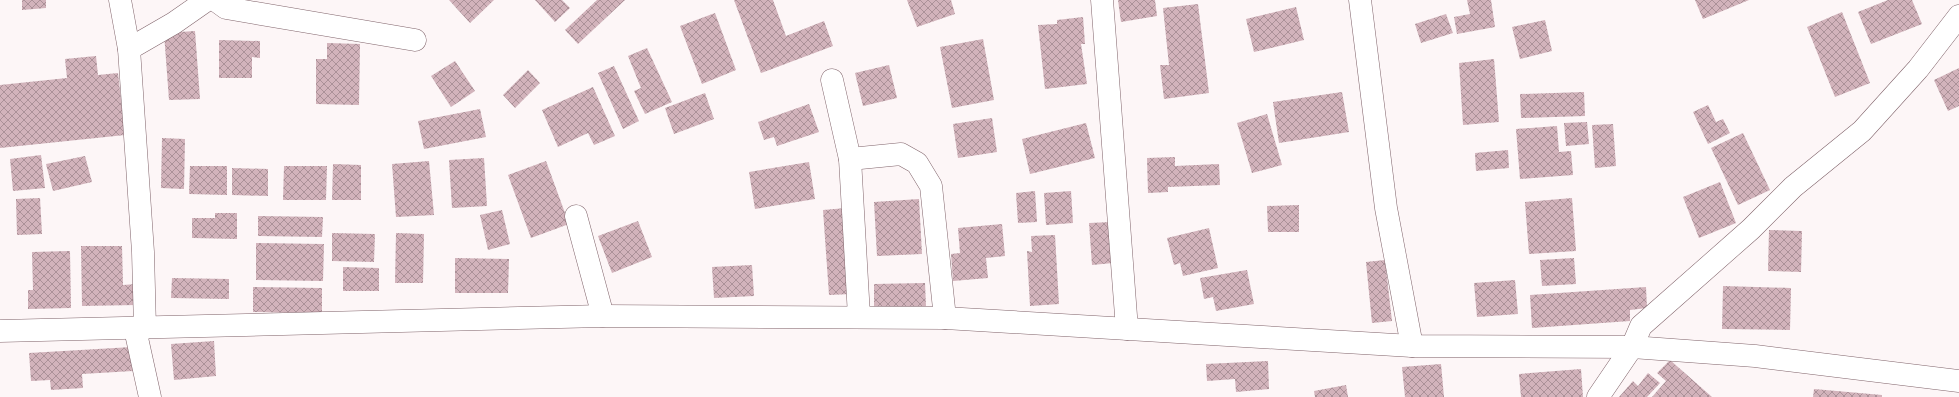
<svg xmlns="http://www.w3.org/2000/svg" width="1959" height="397" font-family="Poppins,sans-serif">
<defs>
<pattern id="building-cross-hatch" width="8" height="8" patternUnits="userSpaceOnUse"><rect width="8" height="8" fill="#d2b3bb"/><path d="M0 0l8 8M0 8l8-8" fill="none" stroke="#ab9198"/></pattern>
</defs>
<rect width="100%" height="100%" fill="#fdf6f7"/>
<g fill="url(#building-cross-hatch)">
<polygon points="22,0 46,0 46,8 22,10"/>
<polygon points="449,0 494,0 470,23"/>
<polygon points="535,0 562,0 570,8 555,22"/>
<polygon points="597,0 625,0 578,44 565,30"/>
<polygon points="734,0 773,0 786,36 824,21 833,46 761,73"/>
<polygon points="907,0 951,0 955,14 917,27"/>
<polygon points="1118,0 1155,0 1157,16 1121,22"/>
<polygon points="1467,0 1491,0 1495,27 1457,34 1454,17 1470,14"/>
<polygon points="1695,0 1749,0 1703,19"/>
<polygon points="1888,0 1912,0 1922,24 1871,44 1858,12"/>
<polygon points="1198,4 1209,93 1164,99 1160,65 1169,65 1163,8"/>
<polygon points="1296,7 1304,40 1254,52 1246,19"/>
<polygon points="1842,12 1870,83 1835,97 1807,27"/>
<polygon points="715,13 736,70 702,84 680,26"/>
<polygon points="1446,14 1453,33 1421,43 1415,24"/>
<polygon points="1083,17 1085,44 1081,44 1087,84 1045,89 1038,25 1057,24 1057,20"/>
<polygon points="1545,20 1552,51 1520,59 1512,27"/>
<polygon points="195,31 200,99 169,100 164,33"/>
<polygon points="983,39 994,100 952,108 940,47"/>
<polygon points="219,40 260,41 260,58 252,57 252,78 219,78"/>
<polygon points="327,43 360,44 359,105 316,104 316,59 327,59"/>
<polygon points="647,48 672,102 645,114 634,91 641,88 628,56"/>
<polygon points="96,56 98,75 118,73 125,135 0,148 0,85 67,78 65,59"/>
<polygon points="1494,59 1499,122 1463,125 1459,63"/>
<polygon points="455,61 475,91 451,107 431,76"/>
<polygon points="889,65 897,98 863,106 855,73"/>
<polygon points="614,66 639,121 623,129 598,73"/>
<polygon points="1959,68 1959,106 1948,111 1934,80"/>
<polygon points="528,70 540,83 515,108 503,95"/>
<polygon points="593,87 615,136 594,145 588,133 558,147 542,110"/>
<polygon points="1342,92 1349,132 1279,143 1273,102"/>
<polygon points="1584,92 1585,116 1521,118 1520,94"/>
<polygon points="705,93 714,119 674,134 665,108"/>
<polygon points="809,104 819,132 777,146 774,137 764,140 758,122"/>
<polygon points="1708,105 1716,122 1723,119 1730,133 1708,144 1693,112"/>
<polygon points="480,109 486,137 424,149 418,121"/>
<polygon points="1267,114 1282,165 1252,173 1237,123"/>
<polygon points="992,118 997,152 958,158 953,124"/>
<polygon points="1587,122 1589,144 1566,146 1564,123"/>
<polygon points="1086,123 1095,158 1030,174 1022,139"/>
<polygon points="1613,124 1616,166 1595,168 1592,125"/>
<polygon points="1557,126 1559,152 1571,151 1573,175 1520,179 1516,129"/>
<polygon points="1743,133 1770,190 1738,205 1711,148"/>
<polygon points="162,138 185,139 184,189 161,188"/>
<polygon points="1508,150 1509,168 1476,171 1475,153"/>
<polygon points="41,155 45,188 13,191 10,159"/>
<polygon points="85,156 92,182 53,191 46,164"/>
<polygon points="1175,157 1175,166 1219,164 1220,185 1168,187 1168,192 1148,193 1147,158"/>
<polygon points="484,158 487,206 452,208 449,160"/>
<polygon points="429,161 434,215 396,217 392,164"/>
<polygon points="546,161 569,224 531,238 508,175"/>
<polygon points="809,162 815,199 755,209 749,172"/>
<polygon points="333,164 361,165 361,200 332,200"/>
<polygon points="190,166 227,166 227,195 189,194"/>
<polygon points="284,166 327,166 326,200 283,200"/>
<polygon points="232,168 268,169 268,196 232,195"/>
<polygon points="1720,182 1736,223 1699,238 1683,197"/>
<polygon points="1035,191 1037,222 1018,223 1016,193"/>
<polygon points="1071,191 1073,223 1046,225 1044,193"/>
<polygon points="40,198 42,234 17,235 16,199"/>
<polygon points="1572,198 1576,251 1529,254 1525,202"/>
<polygon points="919,199 922,254 877,256 874,202"/>
<polygon points="1299,205 1299,232 1268,232 1267,206"/>
<polygon points="846,208 852,294 829,295 823,210"/>
<polygon points="502,210 510,244 488,250 480,215"/>
<polygon points="215,213 237,213 237,239 192,238 192,218 215,218"/>
<polygon points="258,216 323,217 322,237 258,236"/>
<polygon points="638,221 652,257 612,273 598,236"/>
<polygon points="1111,222 1113,263 1092,265 1089,223"/>
<polygon points="1002,224 1005,256 986,258 988,278 953,281 951,254 960,253 958,228"/>
<polygon points="1209,228 1218,268 1183,276 1180,263 1174,265 1167,238"/>
<polygon points="1769,230 1802,231 1801,272 1768,271"/>
<polygon points="332,233 375,234 374,262 332,261"/>
<polygon points="396,233 424,234 423,283 395,283"/>
<polygon points="1055,235 1059,304 1030,306 1027,251 1032,252 1031,236"/>
<polygon points="256,243 324,244 323,281 256,280"/>
<polygon points="81,246 122,246 123,285 136,284 137,305 82,306"/>
<polygon points="70,251 71,308 28,309 28,290 33,290 32,252"/>
<polygon points="455,258 509,259 508,293 455,293"/>
<polygon points="1574,258 1576,284 1542,286 1540,260"/>
<polygon points="1385,260 1392,321 1372,323 1366,262"/>
<polygon points="752,265 754,296 714,298 712,267"/>
<polygon points="343,267 379,268 379,291 343,291"/>
<polygon points="1247,270 1254,304 1216,311 1213,297 1204,299 1200,278"/>
<polygon points="172,278 229,279 229,299 171,298"/>
<polygon points="1515,280 1518,314 1477,317 1474,283"/>
<polygon points="925,283 926,306 874,307 874,284"/>
<polygon points="1723,286 1791,288 1790,330 1722,329"/>
<polygon points="253,287 322,288 322,313 253,312"/>
<polygon points="1646,287 1647,308 1630,310 1630,321 1532,328 1530,295"/>
<polygon points="214,341 216,376 174,380 171,344"/>
<polygon points="132,347 133,371 82,374 83,388 51,390 50,380 31,381 29,353"/>
<polygon points="1670,360 1712,397 1652,397 1666,381 1657,373"/>
<polygon points="1268,361 1269,389 1236,392 1235,379 1207,381 1206,364"/>
<polygon points="1441,364 1444,397 1405,397 1402,367"/>
<polygon points="1581,369 1583,397 1521,397 1519,374"/>
<polygon points="1648,373 1660,383 1647,397 1619,397 1633,381 1638,386"/>
<polygon points="1346,385 1348,397 1315,397 1314,391"/>
<polygon points="1814,389 1882,395 1882,397 1813,397"/>
</g>
<g fill="none" stroke-linecap="round" stroke-linejoin="round">
<defs>
<g id="minor">
<polyline points="120,0 129,49 143,252 145,328"/>
<polyline points="215,0 226,8 415,40"/>
<polyline points="1102,0 1127,329"/>
<polyline points="1360,0 1386,208 1412,346"/>
<polyline points="129,49 174,23 207,0"/>
<polyline points="832,80 850,159 859,316"/>
<polyline points="850,159 901,154 917,163 931,186 945,318"/>
<polyline points="576,216 603,316"/>
<polyline points="135,329 150,397"/>
<polyline points="0,331 603,316 945,318 1412,346 1632,347 1755,356 1959,381"/>
<polyline points="1598,397 1632,347 1641,326 1751,229 1793,187 1862,131 1918,69 1959,16"/>
</g>
</defs>
<use href="#minor" stroke="#80646b" stroke-width="23"/>
<use href="#minor" stroke="#fff" stroke-width="22"/>
</g>
</svg>
